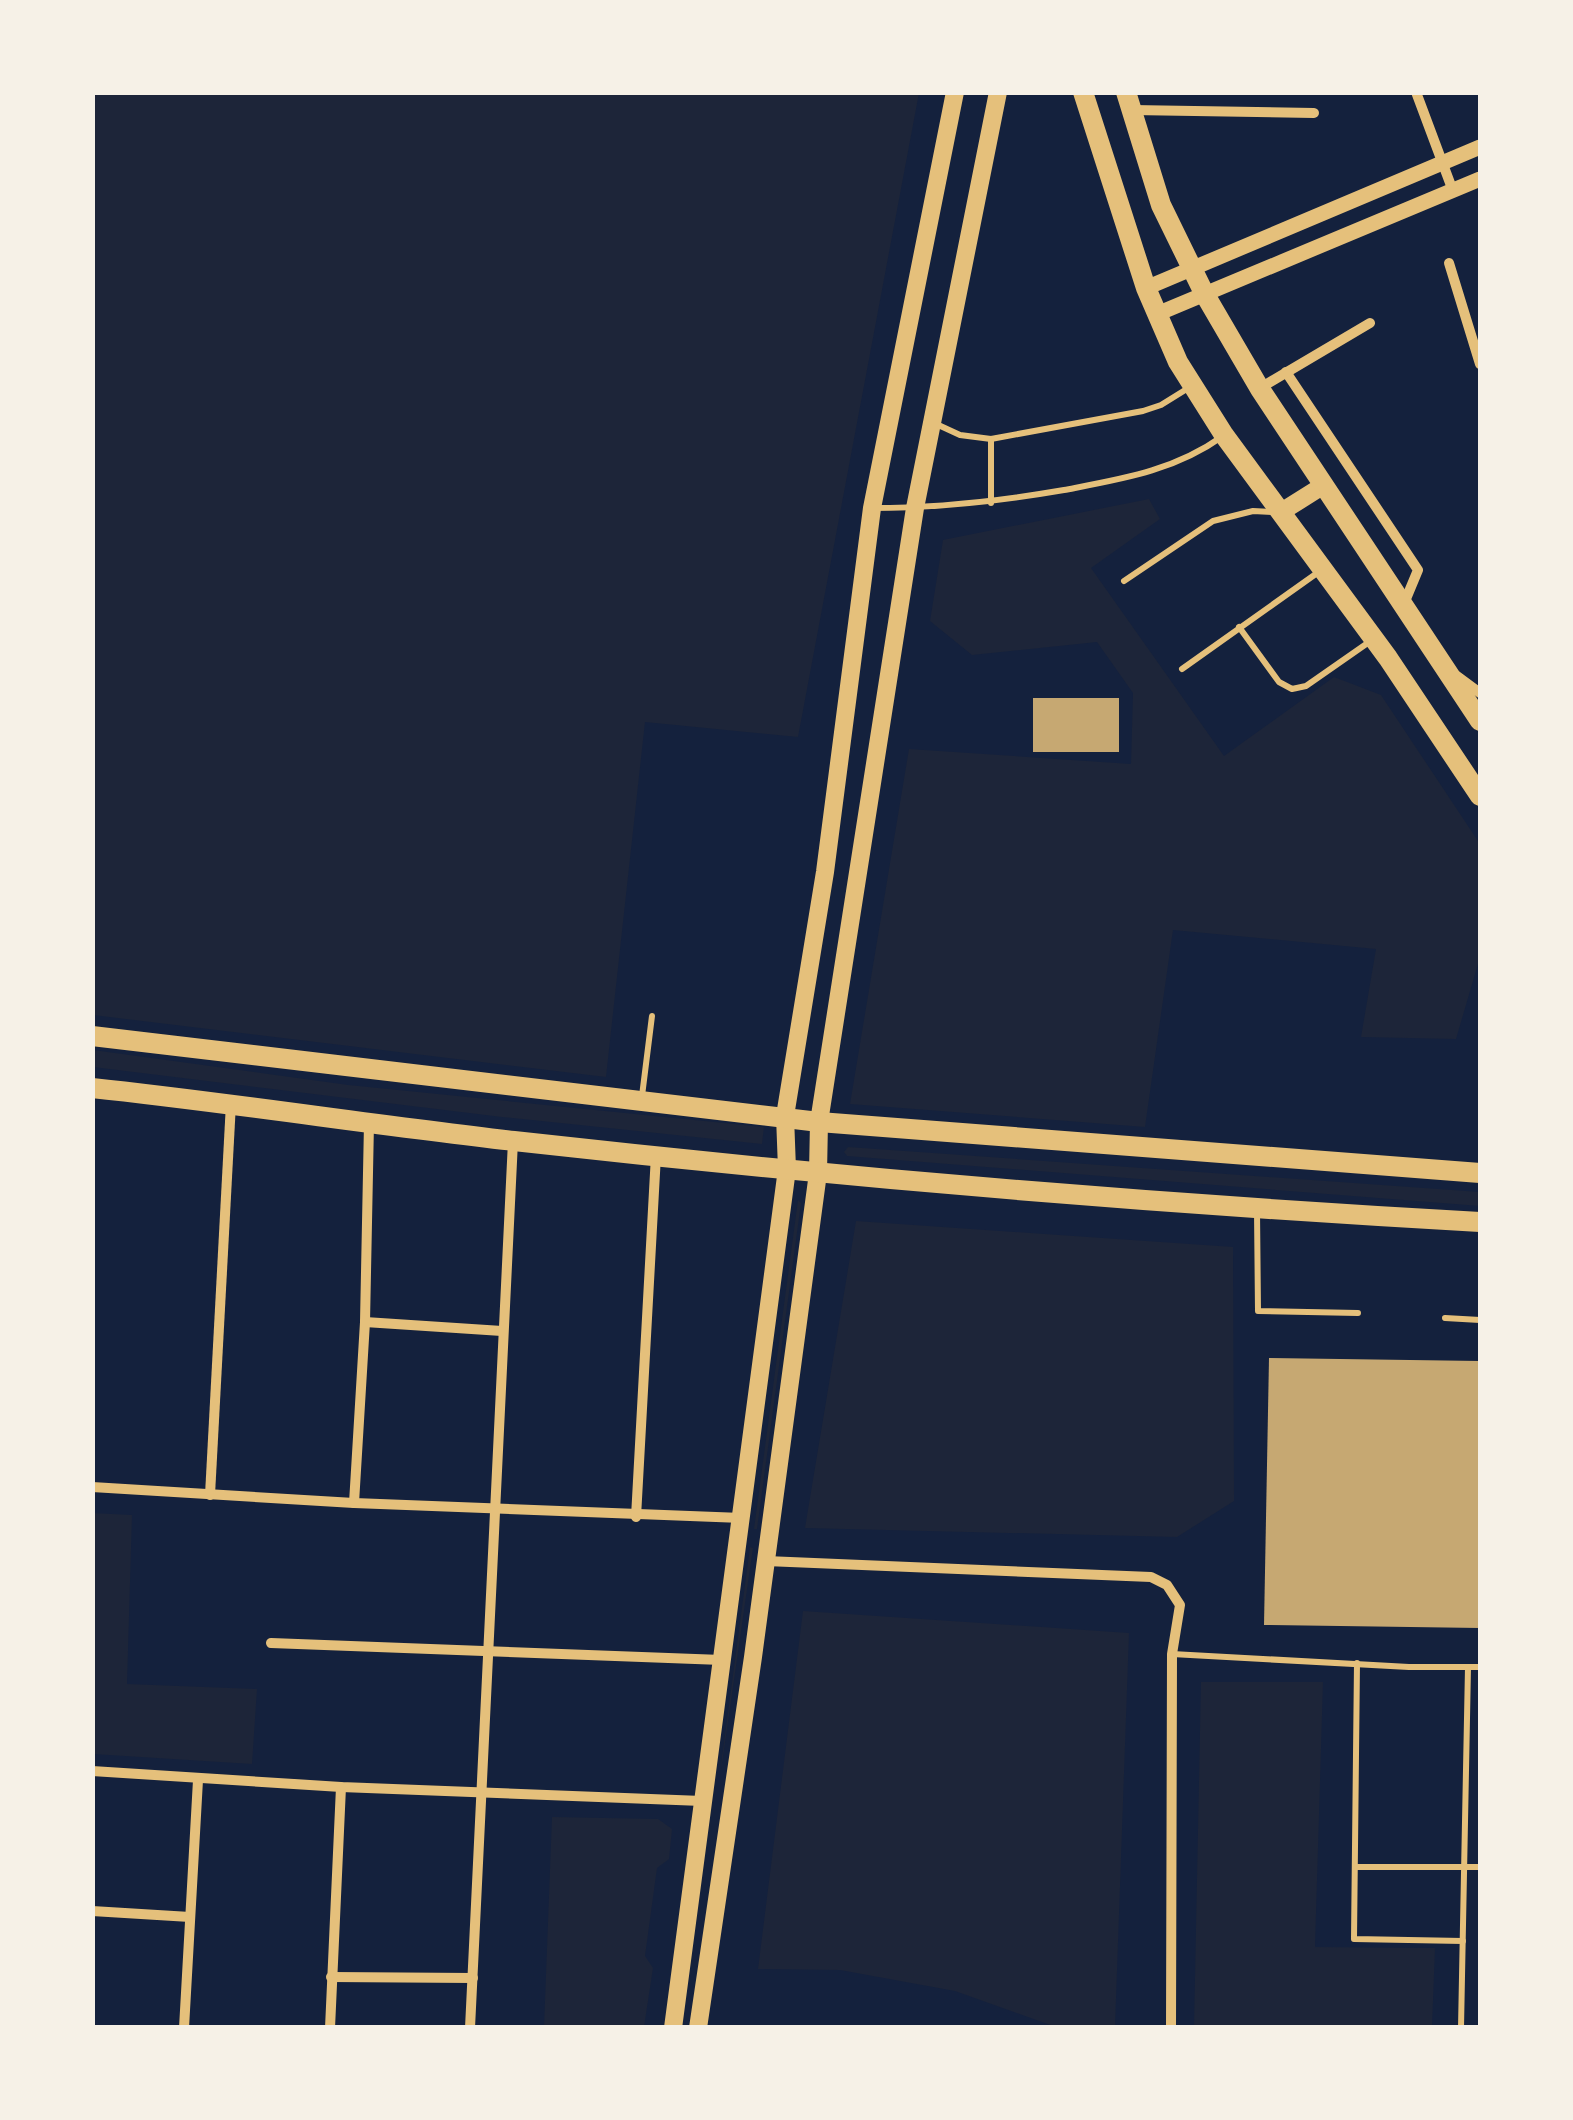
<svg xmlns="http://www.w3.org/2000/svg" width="1573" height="2120" font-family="'Varela Round',sans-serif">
<rect width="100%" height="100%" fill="#14213d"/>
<g fill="#1d2539">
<polygon points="93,92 919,93 798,737 645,722 606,1077 93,1015"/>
<polygon points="1149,499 1160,519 1091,568 1224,756 1334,677 1381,695 1480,844 1480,957 1456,1039 1361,1037 1376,949 1173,930 1145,1127 850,1104 909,749 1131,764 1133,693 1097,642 972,655 930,621 943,540"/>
<polygon points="93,1050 348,1085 764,1127 762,1144 502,1117 93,1067"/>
<polygon points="848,1147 1480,1192 1480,1206 847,1156 844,1152"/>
<polygon points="798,1200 801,1203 757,1529 754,1529"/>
<polygon points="856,1221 1233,1247 1234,1501 1177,1537 805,1528"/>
<polygon points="92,1513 132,1515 127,1684 257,1689 252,1764 93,1754"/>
<polygon points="750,1547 753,1548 721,1770 722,1758"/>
<polygon points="803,1611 1129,1633 1115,2027 1056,2027 955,1991 840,1970 758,1969"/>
<polygon points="1201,1682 1323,1682 1315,1947 1435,1948 1432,2027 1194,2027"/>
<polygon points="552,1817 658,1819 672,1829 669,1859 657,1868 645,1956 653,1968 644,2027 544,2027"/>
</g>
<g fill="#c6a872">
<rect x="1033" y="698" width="86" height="54"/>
<polygon points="1269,1358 1480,1361 1480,1628 1264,1625"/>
</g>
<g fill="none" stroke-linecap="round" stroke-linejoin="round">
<g stroke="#e5c07b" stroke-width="6">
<polyline points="934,423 960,435 991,439 1143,411 1161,405 1190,387"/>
<polyline points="991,503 991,439"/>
<path d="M873,508c65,0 127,-7 191,-18 58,-11 110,-19 159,-54"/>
<polyline points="1124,581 1213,521 1253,511 1273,512"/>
<polyline points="1239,627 1279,682 1292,689 1306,686 1372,640"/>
<polyline points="1182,669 1320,571"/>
<polyline points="642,1096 652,1016"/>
<polyline points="1257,1211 1258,1311 1358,1313"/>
<polyline points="1445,1318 1480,1320"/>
<polyline points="1172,1654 1409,1667 1480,1667"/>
<polyline points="1357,1663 1354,1939 1463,1941"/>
<polyline points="1355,1867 1480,1867"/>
<polyline points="1461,2028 1468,1667"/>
</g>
<g stroke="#e5c07b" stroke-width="10">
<polyline points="1416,92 1453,191"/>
<polyline points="1132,110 1314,113"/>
<polyline points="1449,263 1480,364"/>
<polyline points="1286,372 1418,570 1403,606"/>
<polyline points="1260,388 1370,323"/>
<polyline points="1457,676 1480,693"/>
<polyline points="365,1322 502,1331"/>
<polyline points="92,1487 354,1503 742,1518"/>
<polyline points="210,1495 231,1103"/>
<polyline points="354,1503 365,1322 369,1123"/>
<polyline points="636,1517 656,1155"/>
<polyline points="766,1561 1151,1577 1167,1585 1180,1605 1172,1654 1171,2028"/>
<polyline points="271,1643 722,1660"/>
<polyline points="92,1771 341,1787 702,1801"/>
<polyline points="92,1911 190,1917"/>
<polyline points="331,1977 473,1978"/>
<polyline points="184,2028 198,1780"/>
<polyline points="330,2028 341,1787"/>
<polyline points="470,2028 513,1141"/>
</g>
<g stroke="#e5c07b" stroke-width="15">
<polyline points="1146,288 1480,147"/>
<polyline points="1157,314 1480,179"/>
</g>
<g stroke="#e5c07b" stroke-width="18">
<polyline points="1281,512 1324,485"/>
<polyline points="673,2028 787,1169 785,1116 825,872 872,508 955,92"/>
<polyline points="698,2028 753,1657 818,1173 819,1122 915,508 998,92"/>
</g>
<g stroke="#e5c07b" stroke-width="20">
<polyline points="1083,92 1146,288 1178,362 1224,435 1388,658 1480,796"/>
<polyline points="1126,92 1161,205 1204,293 1260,389 1480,721"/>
<polyline points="92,1036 819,1122 1480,1173"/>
<path d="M92,1088c141,15 281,37 422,53 321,36 644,63 966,81"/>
</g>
</g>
<rect width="1573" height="2120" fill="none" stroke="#f6f1e7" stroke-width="190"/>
</svg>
